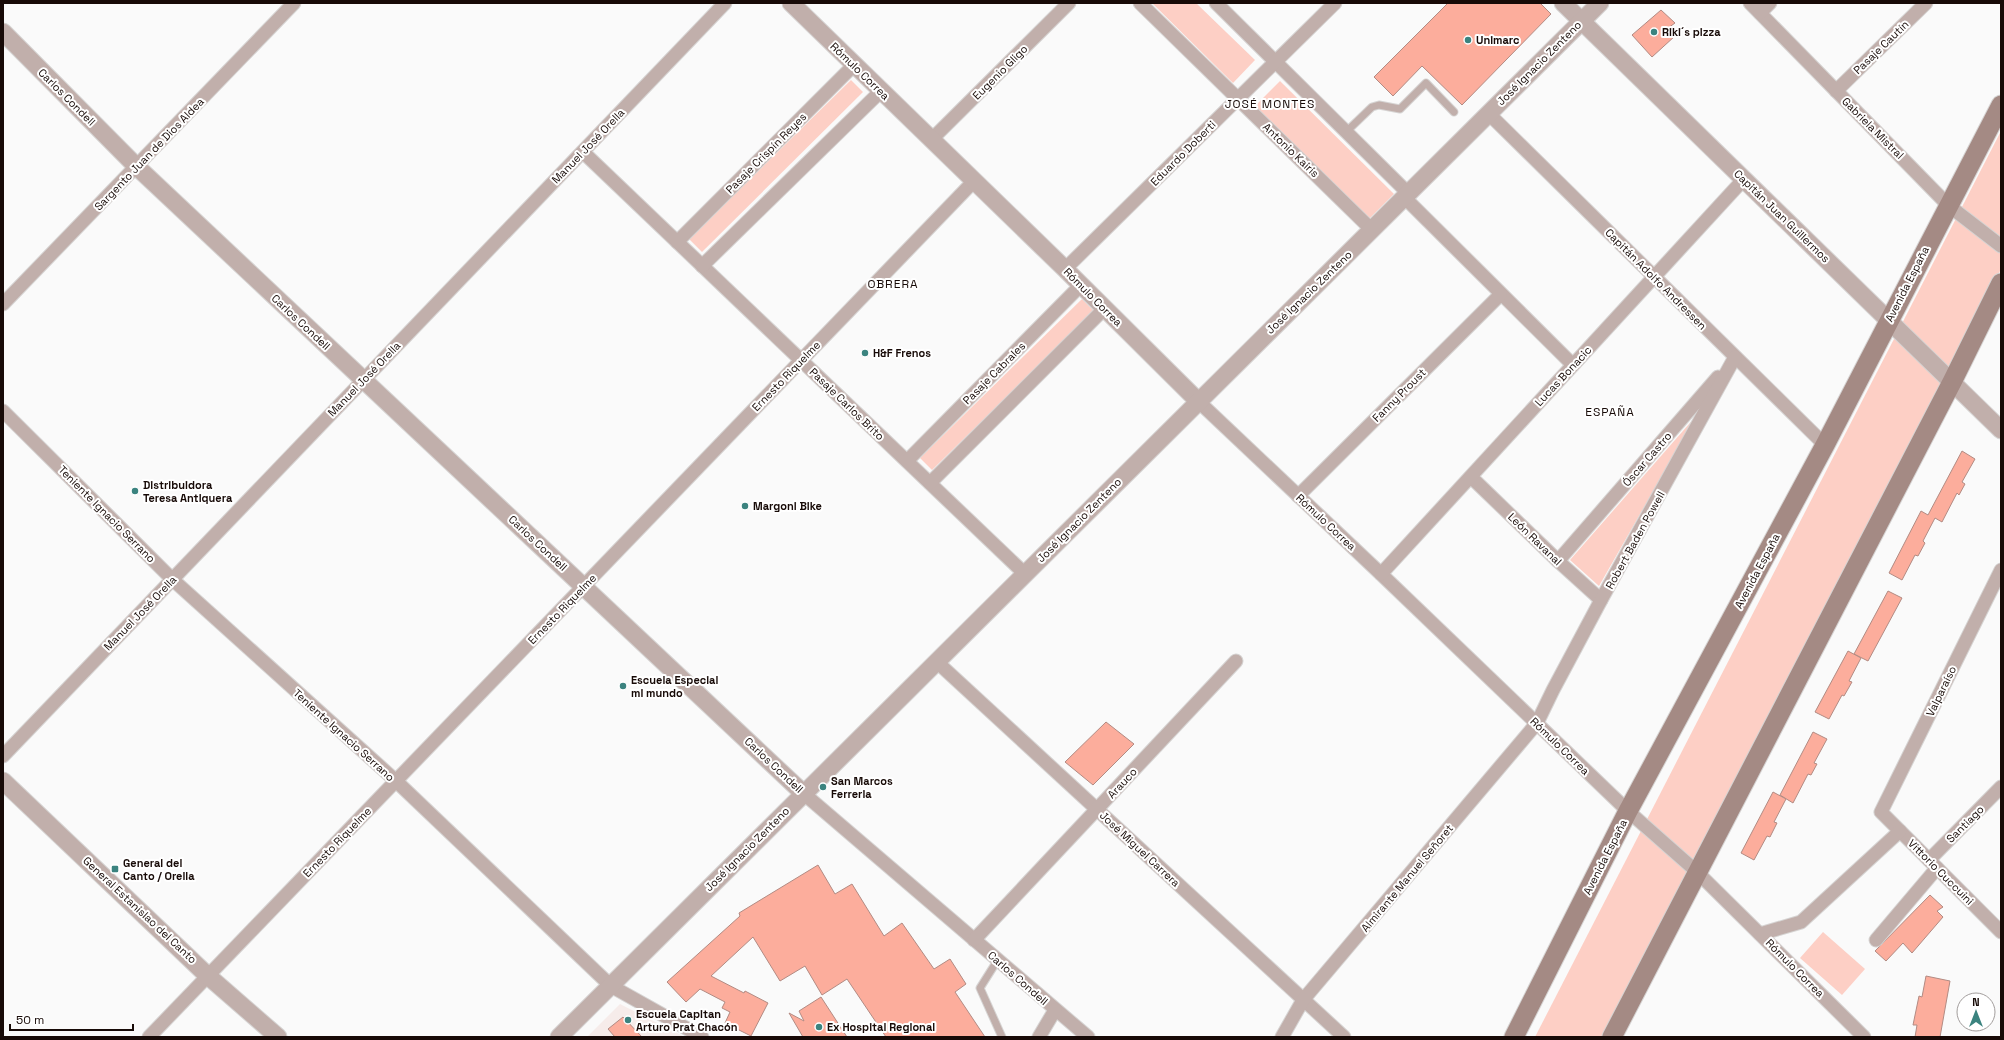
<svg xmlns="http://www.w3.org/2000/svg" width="2004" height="1040" font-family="'Space Grotesk',sans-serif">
<rect width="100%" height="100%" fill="#fafafa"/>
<polygon fill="#f6ecea" points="620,1004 685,1037 587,1037"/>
<g fill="#fdcfc5">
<polygon points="1152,3 1196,3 1255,60 1233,83"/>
<polygon points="851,80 863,92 702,252 689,239"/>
<polygon points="1280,81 1394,194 1368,220 1255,106"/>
<polygon points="2001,131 2001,269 1851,566 1604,1037 1535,1037"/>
<polygon points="1082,299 1094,311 932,470 920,458"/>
<polygon points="1696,416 1599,586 1570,560"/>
<polygon points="1823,932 1865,969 1842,995 1800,958"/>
</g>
<g fill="#fcad9c" stroke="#b28b83">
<polygon points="1448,3 1540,3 1551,14 1462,105 1422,66 1393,96 1374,77"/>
<polygon points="1661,10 1675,23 1668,28 1675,36 1652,57 1632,35"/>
<polygon points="1962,451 1975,459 1962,482 1965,484 1959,495 1957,493 1942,522 1935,518 1923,541 1925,543 1918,556 1915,555 1902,580 1889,573 1921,511 1928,515"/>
<polygon points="1888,591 1902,598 1868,661 1854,654"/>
<polygon points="1848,651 1861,658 1849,681 1852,682 1844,696 1842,695 1829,719 1815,712"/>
<polygon points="1106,722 1134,744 1093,785 1065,762"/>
<polygon points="1813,732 1827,739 1814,763 1817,764 1811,775 1808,774 1793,803 1780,795"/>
<polygon points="1773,792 1786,799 1774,822 1777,823 1770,837 1767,836 1754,860 1741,853"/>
<polygon points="818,865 835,894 852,884 884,936 902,923 934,969 950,959 966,984 955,992 985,1037 886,1037 847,979 822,995 805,966 780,981 753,937 711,976 744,993 745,991 768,1003 751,1036 725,1023 730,1012 722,1008 725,1002 700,989 686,1002 667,982 740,916 739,913"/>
<polygon points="1930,895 1943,907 1937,911 1943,917 1912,953 1903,943 1886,961 1875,951"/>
<polygon points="1926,976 1950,981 1940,1037 1915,1037 1917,1025 1913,1025 1919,996 1922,997"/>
<polygon points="821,997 847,1037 803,1037 789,1013 804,1021 799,1011"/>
<polygon points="623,1017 642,1037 615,1037 608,1029"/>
</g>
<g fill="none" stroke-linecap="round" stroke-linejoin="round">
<defs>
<g id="service">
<polyline points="1347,131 1372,107 1379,105 1400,109 1426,83 1454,112"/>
<polyline points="997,961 980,988 1002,1037"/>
</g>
<g id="minor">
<polyline points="1140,3 1372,230"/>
<polyline points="1216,3 1409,194"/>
<polyline points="1750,3 1948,205 2001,246"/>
<polyline points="1760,13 1770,3"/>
<polyline points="1836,91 1926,3"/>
<polyline points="1488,113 1825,445"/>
<polyline points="931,140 1069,3"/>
<polyline points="583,152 1025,574"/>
<polyline points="1405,198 1573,365"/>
<polyline points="677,242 854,65"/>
<polyline points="702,266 881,91"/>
<polyline points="1065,269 1335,3"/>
<polyline points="3,304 294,3"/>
<polyline points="1198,401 1381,574 1628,811 1696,871 1864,1037"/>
<polyline points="3,411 172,579 396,781 611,986 702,1037"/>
<polyline points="907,461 1081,285"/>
<polyline points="1471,477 1558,561 1601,600"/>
<polyline points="930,483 1105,308"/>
<polyline points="1298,496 1500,295"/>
<polyline points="1558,561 1718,377"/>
<polyline points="2001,570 1881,812 2001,932"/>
<polyline points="1381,574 1744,179"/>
<polyline points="937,662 1344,1037"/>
<polyline points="3,756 725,3"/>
<polyline points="803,793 1088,1037"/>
<polyline points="1929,860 2001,787"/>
<polyline points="1760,934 1801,922 1900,831"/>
<polyline points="974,940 1236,661"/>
<polyline points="1876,940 1937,868"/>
<polyline points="149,1037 974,181"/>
<polyline points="1039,1037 1055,1010"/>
<polyline points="1282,1037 1303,1000 1537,723 1553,690 1601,600 1735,357"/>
</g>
<g id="tertiary">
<polyline points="791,3 1065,269 1198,401"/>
<polyline points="1563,3 2001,430"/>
<polyline points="3,32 136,166 803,793"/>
<polyline points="3,781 208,976 278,1037"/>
<polyline points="559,1037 1600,3"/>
</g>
<g id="secondary">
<polyline points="1514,1037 1628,811 1825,445 2001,105"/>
<polyline points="1612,1037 1952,382 2001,283"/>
</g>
</defs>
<use href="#service" stroke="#d6d4d3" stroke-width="9"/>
<use href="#minor" stroke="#d6d4d3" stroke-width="15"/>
<use href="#tertiary" stroke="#d6d4d3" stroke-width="19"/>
<use href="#secondary" stroke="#d6d4d3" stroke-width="21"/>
<use href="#service" stroke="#c1afab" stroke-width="7"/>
<use href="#minor" stroke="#c1afab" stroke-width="13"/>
<use href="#tertiary" stroke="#c1afab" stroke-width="17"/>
<use href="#secondary" stroke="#a48a84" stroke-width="19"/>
</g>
<g fill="#3b837f" stroke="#fff" stroke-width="1.5">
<circle cx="1654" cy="32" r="4"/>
<circle cx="1468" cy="40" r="4"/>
<circle cx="865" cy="353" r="4"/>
<circle cx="135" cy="491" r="4"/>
<circle cx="745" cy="506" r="4"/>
<circle cx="623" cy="686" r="4"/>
<circle cx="823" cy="787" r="4"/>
<rect x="111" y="865" width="8" height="8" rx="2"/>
<circle cx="628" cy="1020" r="4"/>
<circle cx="819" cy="1027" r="4"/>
</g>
<g text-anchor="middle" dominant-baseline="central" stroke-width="4" stroke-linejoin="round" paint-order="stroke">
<g font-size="11" font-weight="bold" fill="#170a07" stroke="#fff" text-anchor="start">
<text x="1662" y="32">Riki´s pizza</text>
<text x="1476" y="40">Unimarc</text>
<text x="873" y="353">H&amp;F Frenos</text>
<text x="143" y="485">Distribuidora<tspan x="143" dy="13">Teresa Antiquera</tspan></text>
<text x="753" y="506">Margoni Bike</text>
<text x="631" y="680">Escuela Especial<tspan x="631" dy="13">mi mundo</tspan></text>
<text x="831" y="781">San Marcos<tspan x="831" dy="13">Ferreria</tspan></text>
<text x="123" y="863">General del<tspan x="123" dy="13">Canto / Orella</tspan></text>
<text x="636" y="1014">Escuela Capitan<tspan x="636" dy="13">Arturo Prat Chacón</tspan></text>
<text x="827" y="1027">Ex Hospital Regional</text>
</g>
<g font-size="11" fill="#170a07" stroke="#fff">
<text transform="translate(1881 47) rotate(-44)">Pasaje Cautín</text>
<text transform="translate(1539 63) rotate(-45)">José Ignacio Zenteno</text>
<text transform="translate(860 71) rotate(44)">Rómulo Correa</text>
<text transform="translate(1000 72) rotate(-45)">Eugenio Gligo</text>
<text transform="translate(67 97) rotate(45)">Carlos Condell</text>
<text transform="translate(1873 128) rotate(45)">Gabriela Mistral</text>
<text transform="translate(588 146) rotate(-46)">Manuel José Orella</text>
<text transform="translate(1291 150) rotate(44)">Antonio Kairis</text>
<text transform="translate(766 153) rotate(-45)">Pasaje Crispín Reyes</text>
<text transform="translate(1183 153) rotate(-45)">Eduardo Doberti</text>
<text transform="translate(149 154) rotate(-46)">Sargento Juan de Dios Aldea</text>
<text transform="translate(1782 216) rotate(44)">Capitán Juan Guillermos</text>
<text transform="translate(1656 279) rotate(45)">Capitán Adolfo Andressen</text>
<text transform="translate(1907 284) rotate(-63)">Avenida España</text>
<text transform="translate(1309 292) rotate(-44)">José Ignacio Zenteno</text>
<text transform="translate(1093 297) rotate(45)">Rómulo Correa</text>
<text transform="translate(301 322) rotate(43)">Carlos Condell</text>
<text transform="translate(994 373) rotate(-45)">Pasaje Cabrales</text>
<text transform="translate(786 376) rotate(-46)">Ernesto Riquelme</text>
<text transform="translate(1563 376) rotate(-47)">Lucas Bonacic</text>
<text transform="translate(364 379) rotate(-46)">Manuel José Orella</text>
<text transform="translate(1399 395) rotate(-45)">Fanny Proust</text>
<text transform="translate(847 404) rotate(44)">Pasaje Carlos Brito</text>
<text transform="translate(1647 459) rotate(-49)">Óscar Castro</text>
<text transform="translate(107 514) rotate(45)">Teniente Ignacio Serrano</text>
<text transform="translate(1079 520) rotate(-45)">José Ignacio Zenteno</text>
<text transform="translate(1326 522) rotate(43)">Rómulo Correa</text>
<text transform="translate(1535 539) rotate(44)">León Ravanal</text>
<text transform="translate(1635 540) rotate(-61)">Robert Baden Powell</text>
<text transform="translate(538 543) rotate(43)">Carlos Condell</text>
<text transform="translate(1757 571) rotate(-62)">Avenida España</text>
<text transform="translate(562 609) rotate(-46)">Ernesto Riquelme</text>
<text transform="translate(140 613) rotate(-46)">Manuel José Orella</text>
<text transform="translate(1941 691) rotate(-64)">Valparaíso</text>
<text transform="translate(344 735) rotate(42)">Teniente Ignacio Serrano</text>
<text transform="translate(1560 746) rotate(44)">Rómulo Correa</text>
<text transform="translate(774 765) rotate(43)">Carlos Condell</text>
<text transform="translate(1122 783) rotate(-47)">Arauco</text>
<text transform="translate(1965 824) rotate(-45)">Santiago</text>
<text transform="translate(337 842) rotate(-46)">Ernesto Riquelme</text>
<text transform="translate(747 849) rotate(-45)">José Ignacio Zenteno</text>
<text transform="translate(1140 849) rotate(43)">José Miguel Carrera</text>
<text transform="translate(1605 857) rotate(-63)">Avenida España</text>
<text transform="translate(1941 872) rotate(45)">Vittorio Cuccuini</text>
<text transform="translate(1407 878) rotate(-50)">Almirante Manuel Señoret</text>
<text transform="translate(140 910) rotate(43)">General Estanislao del Canto</text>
<text transform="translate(1795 968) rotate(45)">Rómulo Correa</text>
<text transform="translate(1018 978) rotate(41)">Carlos Condell</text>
</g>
<g font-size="12" letter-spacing="1" fill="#170a07" stroke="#fff">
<text x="1270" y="104">JOSÉ MONTES</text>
<text x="893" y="284">OBRERA</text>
<text x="1610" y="412">ESPAÑA</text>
</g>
</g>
<rect width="2004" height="1040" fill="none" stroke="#170a07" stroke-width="8"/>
<g transform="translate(1976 1012)"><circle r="19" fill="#ffffff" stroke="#a29d9c"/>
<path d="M0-3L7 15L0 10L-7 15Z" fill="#3b837f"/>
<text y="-6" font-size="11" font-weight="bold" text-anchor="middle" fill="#170a07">N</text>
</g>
<path d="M10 1024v6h123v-6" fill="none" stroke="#170a07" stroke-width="2"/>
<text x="16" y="1024" font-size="12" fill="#170a07" stroke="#ffffff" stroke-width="3" paint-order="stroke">50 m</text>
</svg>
